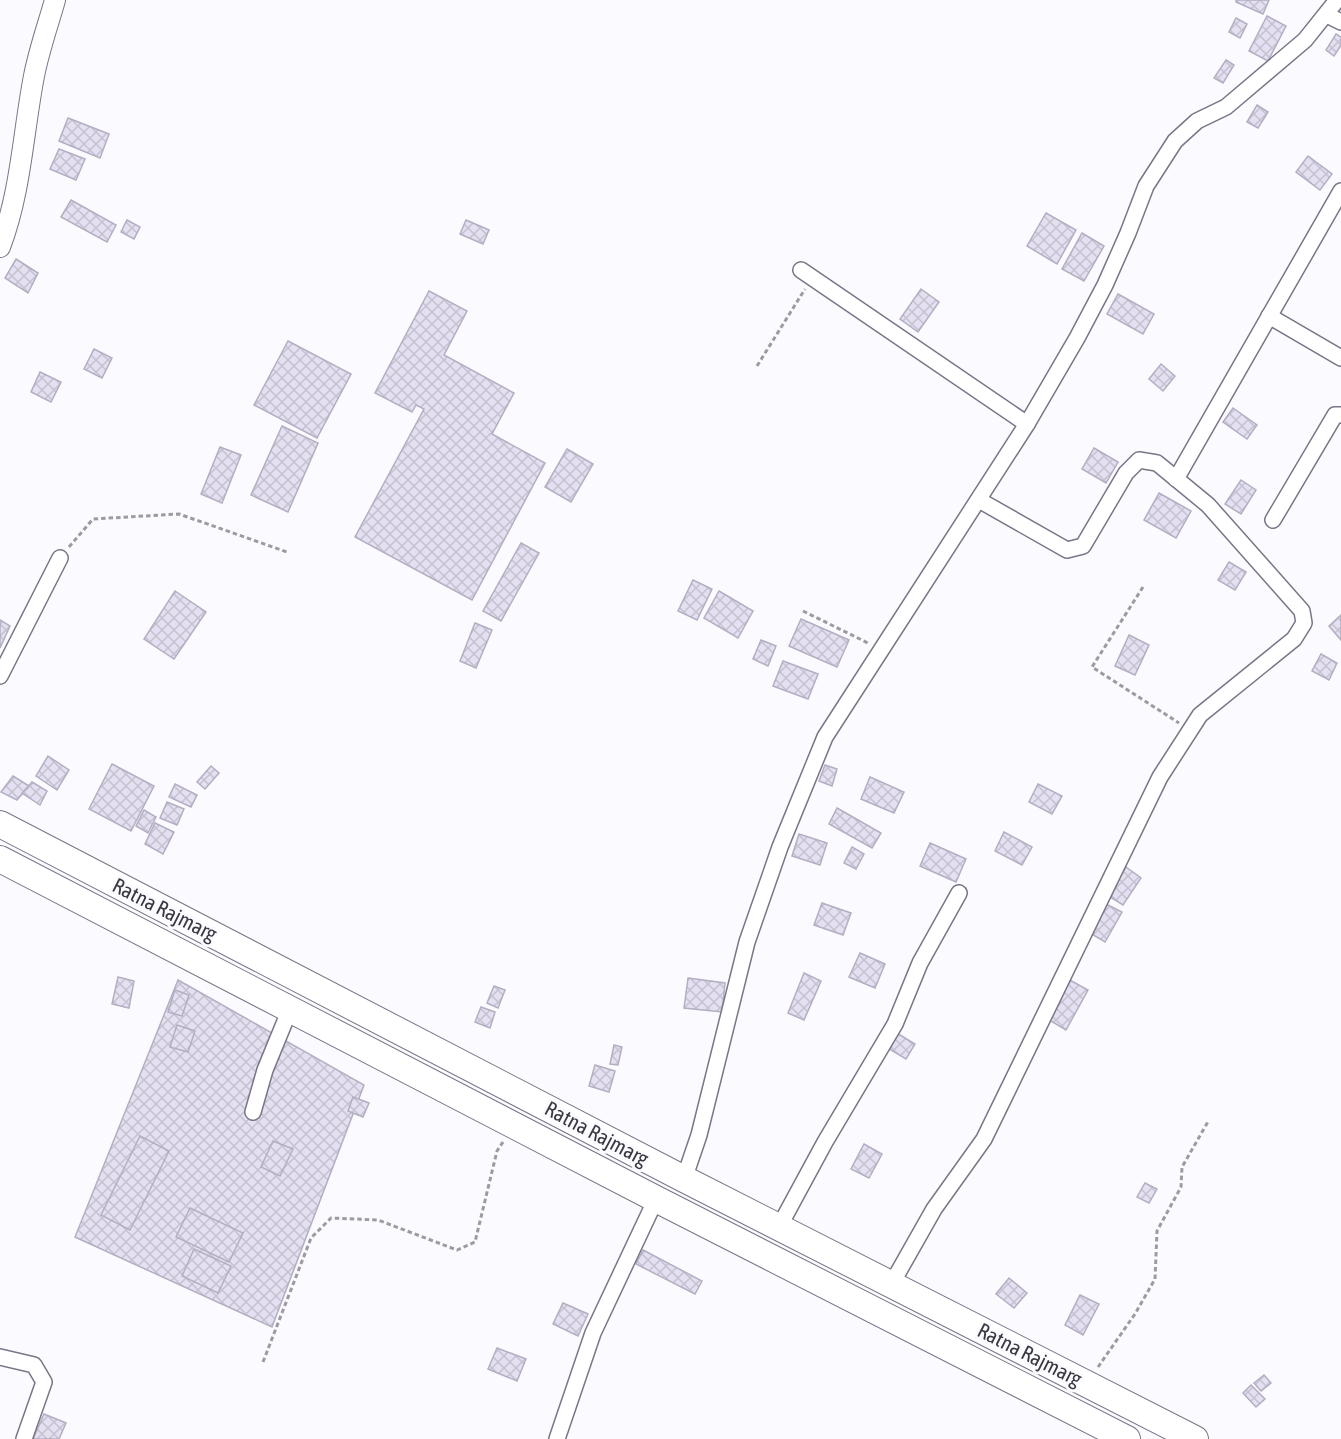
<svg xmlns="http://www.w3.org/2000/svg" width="1341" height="1439" font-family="'Asap Condensed',sans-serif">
<defs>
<pattern id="building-cross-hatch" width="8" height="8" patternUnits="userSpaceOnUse" patternTransform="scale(1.5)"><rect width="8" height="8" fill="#e5e0f1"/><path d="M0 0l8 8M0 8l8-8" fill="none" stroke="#c5c1d0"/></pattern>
</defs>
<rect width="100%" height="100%" fill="#fbfafe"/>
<g fill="url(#building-cross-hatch)" stroke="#b3aec2" stroke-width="1.5">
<polygon points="1236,0 1269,0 1263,14 1236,2"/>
<polygon points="1267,16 1286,26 1268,61 1249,51"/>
<polygon points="1236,18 1247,24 1240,38 1229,32"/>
<polygon points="1336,34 1341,37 1341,45 1334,56 1326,50"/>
<polygon points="1226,60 1234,65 1223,83 1214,78"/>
<polygon points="1257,105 1268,112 1258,128 1247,122"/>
<polygon points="68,118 109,134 100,158 59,141"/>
<polygon points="59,149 85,159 76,180 50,169"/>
<polygon points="1308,156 1332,174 1320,190 1296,172"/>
<polygon points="71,200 116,225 107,242 61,217"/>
<polygon points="1046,213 1076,230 1057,264 1027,246"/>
<polygon points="127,220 140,227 134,239 121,232"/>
<polygon points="466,220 489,230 483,244 460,234"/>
<polygon points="1082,233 1104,246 1084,281 1062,269"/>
<polygon points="16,259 38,273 28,293 5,278"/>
<polygon points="921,289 939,302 918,332 900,319"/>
<polygon points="429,291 467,311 444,355 514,393 492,434 545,463 472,600 355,537 424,409 416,405 412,412 375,393"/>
<polygon points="1118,294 1154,314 1143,334 1107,314"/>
<polygon points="288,341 351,374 317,438 254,405"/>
<polygon points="94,349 112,358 102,378 84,369"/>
<polygon points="1161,364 1175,376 1163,391 1149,379"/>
<polygon points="40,372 61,382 51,402 31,392"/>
<polygon points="1233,408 1257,425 1247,439 1223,422"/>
<polygon points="282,426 318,443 288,512 251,495"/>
<polygon points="220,447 241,455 222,503 201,494"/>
<polygon points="1094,448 1118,462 1106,483 1082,469"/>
<polygon points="567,449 593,464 571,502 545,487"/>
<polygon points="1241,480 1256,490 1241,514 1225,504"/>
<polygon points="1159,493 1191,511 1176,538 1144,520"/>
<polygon points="521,543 539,553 501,621 483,611"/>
<polygon points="1229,562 1246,572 1235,590 1218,580"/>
<polygon points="693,580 712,589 697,620 678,611"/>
<polygon points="175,591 206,612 174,659 144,639"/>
<polygon points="719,591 753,611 738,638 704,618"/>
<polygon points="1341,615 1341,640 1329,626"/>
<polygon points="801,619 849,640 837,667 789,646"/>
<polygon points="0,620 10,626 0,648"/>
<polygon points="475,623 492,630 476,668 460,661"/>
<polygon points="1129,635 1149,645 1135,675 1115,666"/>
<polygon points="761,640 776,646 768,666 753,659"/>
<polygon points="1321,654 1337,663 1329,680 1312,671"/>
<polygon points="783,661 818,674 808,699 773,686"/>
<polygon points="48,756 69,770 57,790 36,776"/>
<polygon points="112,764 154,786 131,831 89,809"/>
<polygon points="825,765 837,769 832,786 819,781"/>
<polygon points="211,766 219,773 205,789 197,782"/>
<polygon points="13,776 29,786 17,800 1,792"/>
<polygon points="870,777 904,792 894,813 861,799"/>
<polygon points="32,782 47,791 40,805 22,793"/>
<polygon points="175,784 197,795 191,807 169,797"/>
<polygon points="1038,784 1062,796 1052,814 1029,802"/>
<polygon points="167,802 184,809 177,825 160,818"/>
<polygon points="837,808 881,833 872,848 829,824"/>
<polygon points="144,810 156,817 148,833 136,826"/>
<polygon points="155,823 174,832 163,854 145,844"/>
<polygon points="1004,832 1032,847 1022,865 995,851"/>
<polygon points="799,834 827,843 820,865 792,856"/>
<polygon points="930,843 966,859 956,882 920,866"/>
<polygon points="852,847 864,854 856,869 844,863"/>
<polygon points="1126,867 1141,878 1123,905 1107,895"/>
<polygon points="822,903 851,913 843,935 814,925"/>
<polygon points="1106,904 1122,912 1105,942 1090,933"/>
<polygon points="860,953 885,964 875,988 849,977"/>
<polygon points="804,973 821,981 804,1020 788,1013"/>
<polygon points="118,977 134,981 129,1008 112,1004"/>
<polygon points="688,978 725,983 722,1012 684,1008"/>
<polygon points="1066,978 1088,990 1066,1030 1044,1017"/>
<polygon points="178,980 364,1085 272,1327 75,1237"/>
<polygon points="494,986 505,990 498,1008 487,1003"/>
<polygon points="175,990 189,995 182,1016 168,1012"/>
<polygon points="481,1007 495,1012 490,1028 475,1022"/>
<polygon points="177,1025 195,1031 188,1052 170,1047"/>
<polygon points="895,1032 915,1044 906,1059 886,1047"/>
<polygon points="614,1045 622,1047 618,1065 610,1064"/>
<polygon points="595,1065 615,1071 609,1092 589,1086"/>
<polygon points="353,1097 369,1103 363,1117 348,1111"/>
<polygon points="140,1136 169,1151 130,1230 101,1215"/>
<polygon points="273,1141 293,1149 280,1176 261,1167"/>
<polygon points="864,1144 882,1154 869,1178 851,1169"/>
<polygon points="1145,1183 1157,1189 1149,1203 1137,1197"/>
<polygon points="190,1208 243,1233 229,1262 176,1237"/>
<polygon points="194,1249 231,1266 218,1293 182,1276"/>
<polygon points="643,1250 702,1281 695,1294 636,1264"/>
<polygon points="1009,1278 1027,1293 1014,1308 996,1294"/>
<polygon points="1080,1295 1099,1304 1083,1335 1065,1325"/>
<polygon points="563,1303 588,1314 578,1336 553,1324"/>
<polygon points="497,1348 526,1359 517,1381 488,1369"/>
<polygon points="1264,1375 1271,1383 1261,1391 1254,1383"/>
<polygon points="1251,1385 1265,1399 1256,1407 1243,1393"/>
<polygon points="44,1414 66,1423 59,1439 33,1439"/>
</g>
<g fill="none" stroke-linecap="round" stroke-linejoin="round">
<defs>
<g id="minor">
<polyline points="1327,15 1341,22"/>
<polyline points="801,270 1027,424"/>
<polyline points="1269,316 1341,358"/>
<polyline points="1176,479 1341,191"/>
<polyline points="1273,520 1335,415 1341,415"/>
<polyline points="0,676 60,558"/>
<polyline points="253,1112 265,1070 290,1009"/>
<polyline points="684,1179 699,1135 747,942 780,847 825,737 1027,424 1077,338 1105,285 1128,233 1146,186 1175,141 1197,121 1226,107 1305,40 1337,0"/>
<polyline points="779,1227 825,1142 895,1024 920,963 959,893"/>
<polyline points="891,1285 934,1209 984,1139 1160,777 1200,715 1294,639 1304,623 1302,611 1208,505 1157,463 1139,460 1126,473 1083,546 1067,550 979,500"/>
<polyline points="0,1357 34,1365 44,1382 24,1439"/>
<polyline points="557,1439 593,1333 656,1199"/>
</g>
<path id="tertiary" d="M0,247c21,-55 23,-114 34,-171 5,-26 14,-51 21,-76"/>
<g id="trunk">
<polyline points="0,824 684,1179 1195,1439"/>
<polyline points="0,859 656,1199 1127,1439"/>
</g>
</defs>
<use href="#minor" stroke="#7a7587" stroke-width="18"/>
<use href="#tertiary" stroke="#7a7587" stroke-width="22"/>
<use href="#trunk" stroke="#7a7587" stroke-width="28"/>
<g stroke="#9d9ba1" stroke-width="3" stroke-dasharray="4.5 3" stroke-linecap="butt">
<polyline points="757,366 805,289"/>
<polyline points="69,547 93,519 179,514 287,552"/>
<polyline points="1143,587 1092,667 1179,723"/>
<polyline points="803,611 870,644"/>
<polyline points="263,1362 311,1238 331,1218 378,1220 457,1250 475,1242 497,1151 503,1142"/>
<polyline points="1098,1367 1135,1314 1155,1279 1157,1231 1181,1187 1182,1167 1209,1120"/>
</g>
<use href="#minor" stroke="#fff" stroke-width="15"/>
<use href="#tertiary" stroke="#fff" stroke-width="20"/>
<use href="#trunk" stroke="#fff" stroke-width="26"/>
</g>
<g text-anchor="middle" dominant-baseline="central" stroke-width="6" stroke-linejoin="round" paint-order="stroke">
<g font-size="21" fill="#3b3841" stroke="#fbfafe">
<text transform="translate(165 909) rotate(27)">Ratna Rajmarg</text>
<text transform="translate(597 1133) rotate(28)">Ratna Rajmarg</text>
<text transform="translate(1030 1354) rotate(27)">Ratna Rajmarg</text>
</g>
</g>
</svg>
